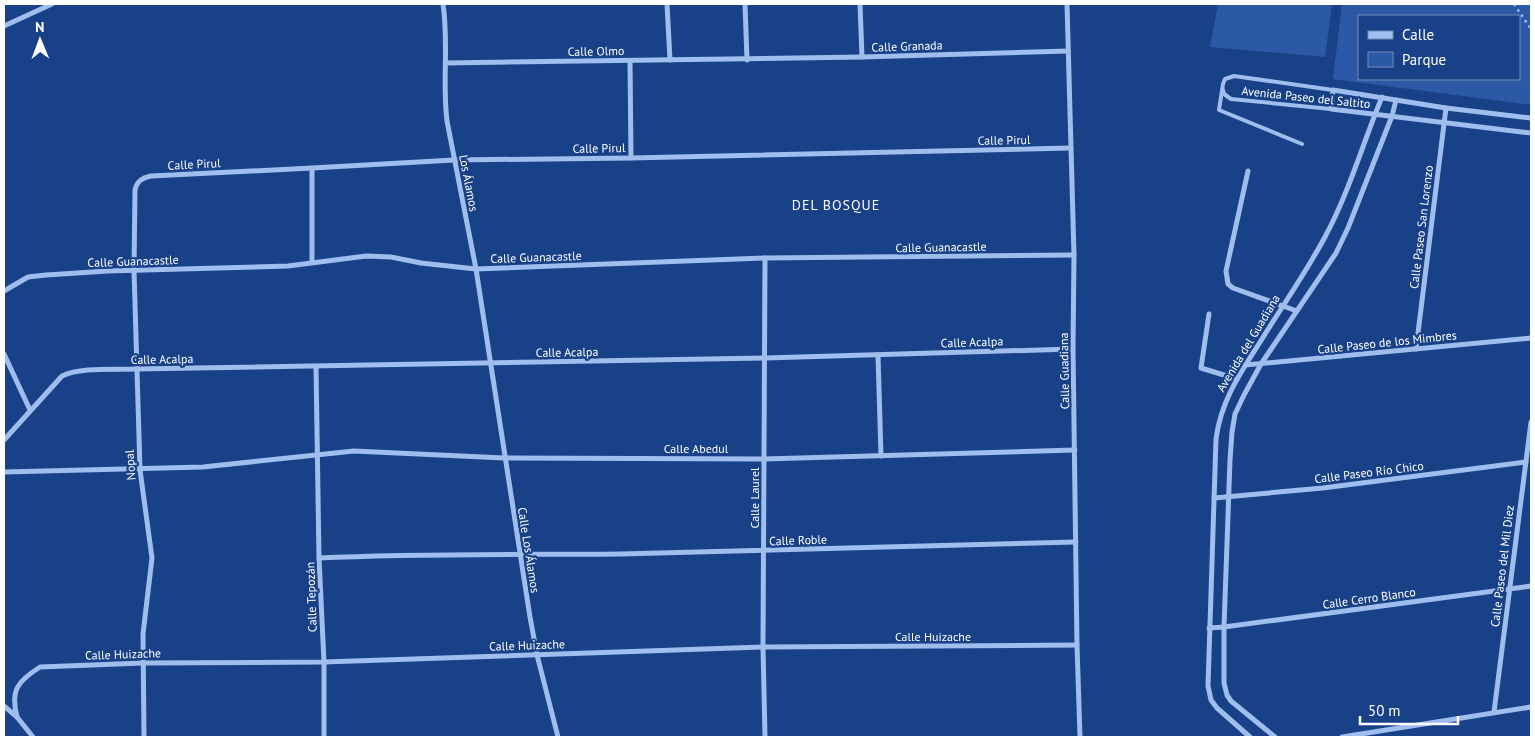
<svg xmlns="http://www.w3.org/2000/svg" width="1535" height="741" font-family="'PT Sans',sans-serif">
<rect width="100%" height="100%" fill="#184187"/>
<g fill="#2b59a5" fill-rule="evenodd">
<polygon points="1218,4 1332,4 1325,57 1210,47"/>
<path d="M1342,4h189v101l-198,-26zM1359,16h160v63h-160z"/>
</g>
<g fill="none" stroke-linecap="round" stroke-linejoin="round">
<polyline stroke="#9fbded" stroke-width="2.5" stroke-dasharray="2.5 4" stroke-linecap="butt" points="1514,4 1531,29"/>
<g stroke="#9fbded" stroke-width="4">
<polyline points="1223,90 1224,94 1231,99 1331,109"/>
<polyline points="1302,144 1219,110 1223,84 1225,79 1234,76 1333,90"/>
</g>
<g stroke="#9fbded" stroke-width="5">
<path d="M443,4c6,39 -1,78 4,117l29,148 54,348 7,38 21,82"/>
<polyline points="667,4 670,60"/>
<polyline points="745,4 747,60"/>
<polyline points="860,4 862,57"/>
<polyline points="1067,4 1074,255 1073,349 1077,645 1080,737"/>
<polyline points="4,26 52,4"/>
<polyline points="630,61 631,158"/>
<polyline points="446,63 862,57 1068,51"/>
<polyline points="1531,118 1446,108 1333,90 1331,109 1531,133"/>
<polyline points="1248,171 1226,271 1228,284 1233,288 1297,311"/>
<polyline points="312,262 312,168"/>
<polyline points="4,291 28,277 46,275 108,271 288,266 366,256 391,257 421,263 476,269 765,258 1074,255"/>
<polyline points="1209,314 1201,368 1237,379"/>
<polyline points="1416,349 1446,108"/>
<polyline points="4,354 30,410"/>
<polyline points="878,355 881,456"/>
<polyline points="1245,365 1531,338"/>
<polyline points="316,367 319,558 324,662 324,737"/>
<path d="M4,440l58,-64c19,-9 52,-6 74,-7l629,-11 308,-9"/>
<polyline points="4,472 203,467 354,451 504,458 764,459 1075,450"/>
<polyline points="1214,498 1323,488 1526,462"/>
<path d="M319,558c100,-5 201,-3 301,-4 152,-3 304,-7 456,-12"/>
<polyline points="1209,628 1224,627 1531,586"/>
<polyline points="4,706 17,717 33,737"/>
<polyline points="1494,712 1531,422"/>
<path d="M17,717c-7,-27 1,-36 23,-50l103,-4 181,-1 439,-15 314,-2"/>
<path d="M144,737l-1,-103 9,-76 -12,-88 -6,-200 1,-80c2,-9 7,-12 16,-14l161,-8 142,-8 177,-2 440,-10"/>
<polyline points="765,737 763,647 765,258"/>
<path d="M1250,737l-33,-29 -6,-8 -3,-14 8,-247c5,-39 25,-67 46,-100 21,-34 45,-68 64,-104 23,-43 37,-92 56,-138"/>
<polyline points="1275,737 1231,701 1227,695 1224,683 1224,627 1230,460 1232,432 1235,414 1244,395 1261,364 1336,253 1348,228 1392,116 1396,100"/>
<polyline points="1342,737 1531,707"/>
</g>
</g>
<g text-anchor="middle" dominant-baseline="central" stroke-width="4.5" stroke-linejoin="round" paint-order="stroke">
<g font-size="12" fill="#fff" stroke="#184187">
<text transform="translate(907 46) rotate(-2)">Calle Granada</text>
<text transform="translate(596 51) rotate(-1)">Calle Olmo</text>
<text transform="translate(1306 97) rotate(6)">Avenida Paseo del Saltito</text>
<text transform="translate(1004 140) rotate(-1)">Calle Pirul</text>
<text transform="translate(599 148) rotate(-1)">Calle Pirul</text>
<text transform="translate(194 164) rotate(-3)">Calle Pirul</text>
<text transform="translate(469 183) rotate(79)">Los Álamos</text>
<text transform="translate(1421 227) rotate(-83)">Calle Paseo San Lorenzo</text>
<text transform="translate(941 247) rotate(-1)">Calle Guanacastle</text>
<text transform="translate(536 257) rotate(-2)">Calle Guanacastle</text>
<text transform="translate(133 261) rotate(-2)">Calle Guanacastle</text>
<text transform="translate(972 342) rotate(-2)">Calle Acalpa</text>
<text transform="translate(1387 342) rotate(-6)">Calle Paseo de los Mimbres</text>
<text transform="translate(1248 343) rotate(-59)">Avenida del Guadiana</text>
<text transform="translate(567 352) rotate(-1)">Calle Acalpa</text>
<text transform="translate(162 359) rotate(-1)">Calle Acalpa</text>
<text transform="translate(1064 371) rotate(-91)">Calle Guadiana</text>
<text x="696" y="448">Calle Abedul</text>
<text transform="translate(130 465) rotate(-94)">Nopal</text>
<text transform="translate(1369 472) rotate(-7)">Calle Paseo Río Chico</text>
<text transform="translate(754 498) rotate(-90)">Calle Laurel</text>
<text transform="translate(798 540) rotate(-2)">Calle Roble</text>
<text transform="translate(529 550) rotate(81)">Calle Los Álamos</text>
<text transform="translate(1502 566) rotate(-83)">Calle Paseo del Mil Diez</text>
<text transform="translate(311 597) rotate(-92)">Calle Tepozán</text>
<text transform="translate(1369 598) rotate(-8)">Calle Cerro Blanco</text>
<text x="933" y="636">Calle Huizache</text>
<text transform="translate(527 645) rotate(-2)">Calle Huizache</text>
<text transform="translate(123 654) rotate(-2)">Calle Huizache</text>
</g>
<g font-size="14" letter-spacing="1" fill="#fff" stroke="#184187">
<text x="836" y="205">DEL BOSQUE</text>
</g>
</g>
<rect width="1535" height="741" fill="none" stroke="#ffffff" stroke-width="10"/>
<rect x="1358" y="15" width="162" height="65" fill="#184187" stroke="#748db7"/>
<rect x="1368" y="31" width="25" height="8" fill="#9fbded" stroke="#748db7"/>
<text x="1402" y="40" font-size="15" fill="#ffffff">Calle</text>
<rect x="1368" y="52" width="25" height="15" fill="#2b59a5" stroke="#748db7"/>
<text x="1402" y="65" font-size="15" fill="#ffffff">Parque</text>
<g transform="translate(40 40) rotate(359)" stroke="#184187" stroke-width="4" paint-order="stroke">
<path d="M0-4L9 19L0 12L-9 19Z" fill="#ffffff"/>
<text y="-8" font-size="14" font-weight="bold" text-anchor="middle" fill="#ffffff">N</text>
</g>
<path d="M1360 716v8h98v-8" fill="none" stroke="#ffffff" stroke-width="2.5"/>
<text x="1368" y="716" font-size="15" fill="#ffffff" stroke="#184187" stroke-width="4" paint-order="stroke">50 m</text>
</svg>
